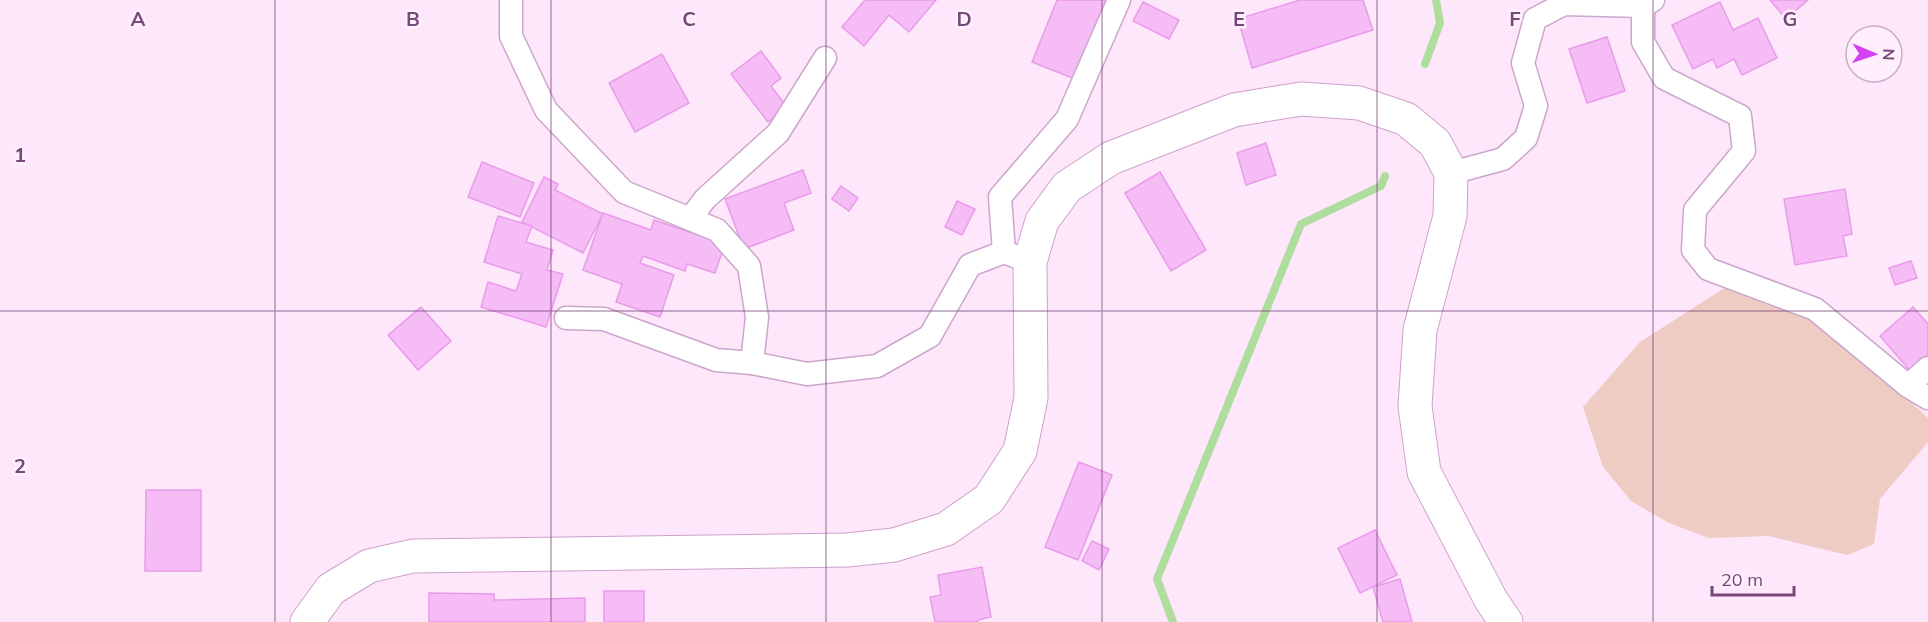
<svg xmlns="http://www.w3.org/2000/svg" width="1928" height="622" font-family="Mulish,sans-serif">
<rect width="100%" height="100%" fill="#fee7fa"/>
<polygon fill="#eecbc3" points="1726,287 1832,329 1928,418 1928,442 1880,499 1874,544 1847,555 1769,536 1709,538 1669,523 1631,501 1603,467 1583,407 1640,342"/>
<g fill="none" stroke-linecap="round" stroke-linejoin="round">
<g stroke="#aedd9e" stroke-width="8">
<polyline points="1425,64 1440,23 1436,0"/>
<polyline points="1173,622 1157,579 1301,224 1381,186 1385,176"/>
</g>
</g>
<g fill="#f6bcf6" stroke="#e99beb" stroke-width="1.5">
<polygon points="865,0 936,0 909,32 889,15 864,46 842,27"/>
<polygon points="1057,0 1112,0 1080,81 1032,62"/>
<polygon points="1300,0 1363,0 1373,30 1252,68 1238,19"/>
<polygon points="1770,0 1808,0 1786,19"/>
<polygon points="1143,2 1179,20 1169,39 1133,21"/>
<polygon points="1720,2 1733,30 1758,18 1777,58 1742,75 1734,59 1717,68 1713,59 1693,69 1672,25"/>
<polygon points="1607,37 1625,91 1587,103 1569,49"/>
<polygon points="761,51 781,78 771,86 787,107 768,122 731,74"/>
<polygon points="662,54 689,103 635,132 609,83"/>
<polygon points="1266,143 1276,175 1246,185 1237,153"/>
<polygon points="482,162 534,183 520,217 468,197"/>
<polygon points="803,170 811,193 784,203 794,230 744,249 725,199"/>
<polygon points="1160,172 1206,250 1171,271 1125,193"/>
<polygon points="544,177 558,184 555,190 603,214 583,253 522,222"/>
<polygon points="841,186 858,198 849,211 832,199"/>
<polygon points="1845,189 1852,234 1843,236 1847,256 1795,265 1784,199"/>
<polygon points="957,201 975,209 962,235 945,227"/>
<polygon points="603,213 651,230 654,220 725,244 715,273 687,264 685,271 643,256 640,263 674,275 660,317 616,302 622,284 583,270"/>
<polygon points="498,216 532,226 526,242 553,250 547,270 563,274 546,327 481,307 488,282 516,291 522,274 484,262"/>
<polygon points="1911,261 1917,278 1895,285 1889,268"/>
<polygon points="421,307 451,341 418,370 388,335"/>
<polygon points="1913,307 1928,324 1928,359 1912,373 1880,336"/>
<polygon points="1079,462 1112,475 1078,560 1045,547"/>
<polygon points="146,490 201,490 201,571 145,571"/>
<polygon points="1375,530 1397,575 1360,593 1338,548"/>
<polygon points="1092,541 1109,549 1099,570 1082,561"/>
<polygon points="982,567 991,617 978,620 978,622 935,622 930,597 941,595 938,575"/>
<polygon points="1400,579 1412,622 1383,622 1373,587"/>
<rect x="604" y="591" width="40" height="31"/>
<polygon points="429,593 494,594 494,600 585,598 585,622 429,622"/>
</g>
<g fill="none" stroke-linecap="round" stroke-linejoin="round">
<defs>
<g id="minor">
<polyline points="511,0 511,36 546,110 624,192 717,230 749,266 757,317 752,363 807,374 877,366 930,336 970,265 1004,252 1030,262"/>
<polyline points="1643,6 1643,42 1664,78 1740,116 1744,151 1695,210 1693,250 1708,269 1815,309 1908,386 1928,398"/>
<polyline points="1451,173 1503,159 1526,138 1536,106 1523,63 1535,19 1564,4 1643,6 1653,0"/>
<polyline points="690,219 705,199 778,133 825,58"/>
<polyline points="1004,252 1000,197 1067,119 1119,0"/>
<polyline points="566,318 604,319 716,360 752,363"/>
<polyline points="1908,386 1928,368"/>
</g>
<polyline id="secondary" points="307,622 331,589 369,566 413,556 847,550 894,545 946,529 989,499 1020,451 1031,398 1030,262 1042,221 1067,187 1111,158 1234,110 1301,99 1359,103 1406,119 1435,143 1451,173 1450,216 1420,330 1415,406 1424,472 1491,600 1506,622"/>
</defs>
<use href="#minor" stroke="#cca6cc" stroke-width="25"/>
<use href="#secondary" stroke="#cea1cc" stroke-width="35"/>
<use href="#minor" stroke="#fff" stroke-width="22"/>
<use href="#secondary" stroke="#fff" stroke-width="33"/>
</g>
<path fill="none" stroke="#79487b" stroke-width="1.5" stroke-opacity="0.55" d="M275,0v622M551,0v622M826,0v622M1102,0v622M1377,0v622M1653,0v622M0,311h1928"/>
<g font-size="20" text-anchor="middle" font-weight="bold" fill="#79487b" stroke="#ffeffc" stroke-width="5" stroke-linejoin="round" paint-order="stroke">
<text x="138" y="26">A</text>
<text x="413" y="26">B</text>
<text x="689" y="26">C</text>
<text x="964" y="26">D</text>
<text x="1239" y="26">E</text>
<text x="1515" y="26">F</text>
<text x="1790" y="26">G</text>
<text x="20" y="162">1</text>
<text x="20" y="473">2</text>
</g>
<g transform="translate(1874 54) rotate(92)"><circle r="28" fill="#ffeffc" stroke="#c9acc8" stroke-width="1.5"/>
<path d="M0-4.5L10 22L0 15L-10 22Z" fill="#d242f3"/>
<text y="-9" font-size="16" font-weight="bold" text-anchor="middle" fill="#79487b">N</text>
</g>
<path d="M1712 586v9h82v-9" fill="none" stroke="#79487b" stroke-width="3"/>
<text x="1721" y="586" font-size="18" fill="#79487b" stroke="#ffeffc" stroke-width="4.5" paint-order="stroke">20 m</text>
</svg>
